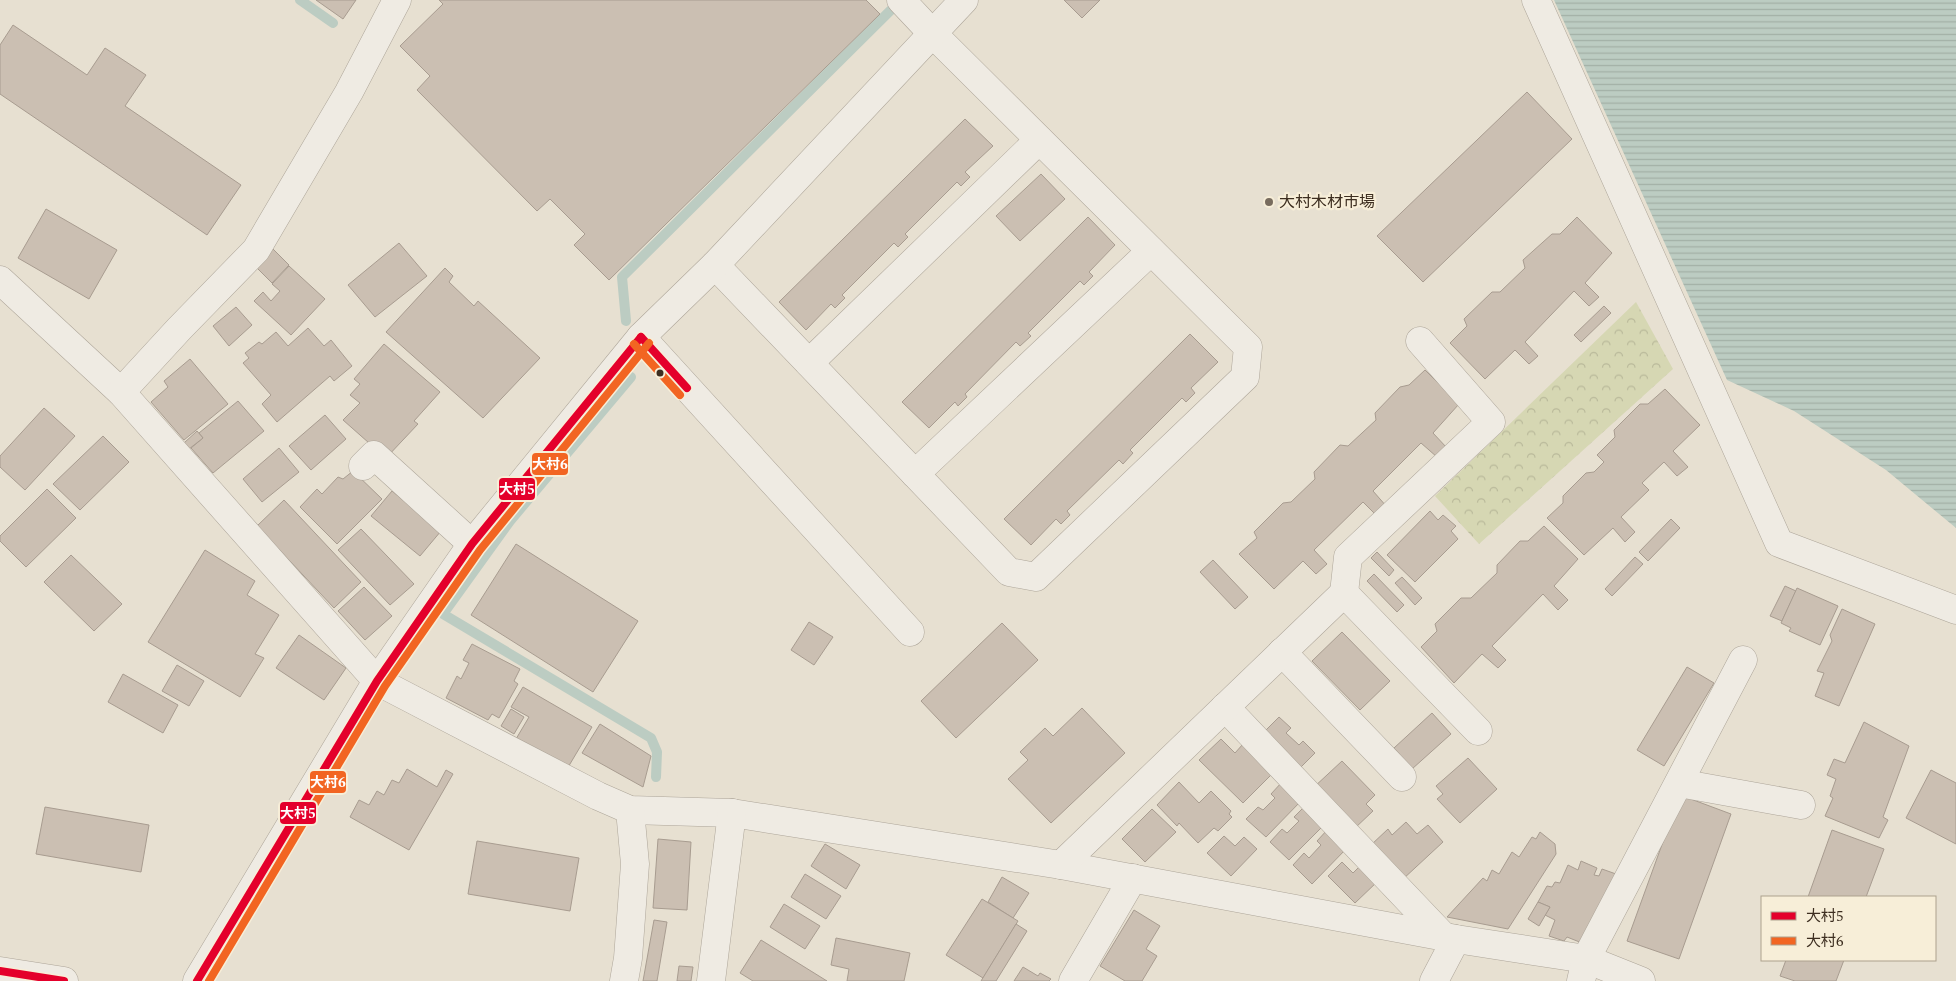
<svg xmlns="http://www.w3.org/2000/svg" width="1956" height="981" font-family="Spectral,'Noto Sans JP',serif">
<defs>
<pattern id="park-crowns" width="20" height="18" patternUnits="userSpaceOnUse" patternTransform="scale(1.25)"><rect width="20" height="18" fill="#d6d7b3"/><path d="M2 6a3 3 0 1 1 6 0M12 15a3 3 0 1 1 6 0" fill="none" stroke="#b9b99a"/></pattern>
<pattern id="water-rules" width="6" height="5" patternUnits="userSpaceOnUse" patternTransform="scale(1.25)"><rect width="6" height="5" fill="#bcccc2"/><path d="M0 2.5h6" fill="none" stroke="#a2b0a6"/></pattern>
</defs>
<rect width="100%" height="100%" fill="#e7e0d1"/>
<polygon fill="url(#park-crowns)" points="1636,302 1673,369 1479,544 1435,496"/>
<polygon fill="url(#water-rules)" points="1554,0 1956,0 1956,528 1886,470 1794,411 1727,380"/>
<g fill="none" stroke-linecap="round" stroke-linejoin="round">
<g stroke="#bcccc2" stroke-width="10">
<polyline points="300,0 333,23"/>
<polyline points="626,321 622,277 900,1"/>
<polyline points="631,377 510,521 443,614 651,738 657,752 656,777"/>
</g>
</g>
<g fill="#cbbfb2" stroke="#a89c90">
<polygon points="316,0 356,0 343,19"/>
<polygon points="439,0 866,0 880,14 609,280 574,245 585,234 550,199 537,211 417,90 430,76 400,46 443,4"/>
<polygon points="1064,0 1100,0 1082,18"/>
<polygon points="13,25 87,75 105,48 146,75 125,106 241,185 207,235 0,94 0,45"/>
<polygon points="1527,92 1572,139 1423,282 1377,236"/>
<polygon points="965,119 993,146 965,172 970,177 961,186 957,182 905,234 908,237 898,247 894,243 842,295 845,298 835,308 831,304 806,330 779,302"/>
<polygon points="1041,174 1065,199 1020,241 996,216"/>
<polygon points="46,209 117,250 89,299 18,258"/>
<polygon points="1088,217 1115,245 1089,272 1093,276 1084,285 1080,281 1028,333 1031,336 1020,346 1016,342 965,394 967,397 958,406 955,402 929,428 902,402"/>
<polygon points="1577,217 1612,253 1585,283 1599,297 1589,306 1574,291 1525,342 1538,356 1529,364 1515,350 1485,379 1450,343 1467,326 1464,319 1492,292 1500,292 1525,268 1523,260 1552,234 1560,234"/>
<polygon points="399,243 427,276 375,317 348,285"/>
<polygon points="273,249 289,265 272,283 255,266"/>
<polygon points="289,266 325,299 291,335 254,301 263,292 271,301 280,291 272,284"/>
<polygon points="445,268 453,276 449,282 474,306 478,301 540,358 483,418 386,332"/>
<polygon points="1604,306 1611,313 1581,342 1574,335"/>
<polygon points="236,307 252,325 229,346 213,326"/>
<polygon points="308,328 324,346 331,340 352,366 334,381 330,376 277,422 262,404 271,395 243,363 249,358 245,353 259,342 262,344 276,332 288,346"/>
<polygon points="1190,334 1218,362 1191,388 1195,393 1186,402 1182,398 1130,450 1133,453 1123,464 1119,460 1067,511 1070,515 1061,524 1056,519 1031,545 1004,519"/>
<polygon points="384,344 440,392 414,421 418,424 386,458 343,420 360,403 350,395 360,384 354,379"/>
<polygon points="190,359 228,404 184,440 151,402 168,387 164,381"/>
<polygon points="1425,370 1459,404 1433,433 1447,448 1437,457 1421,443 1373,491 1387,507 1377,516 1363,502 1314,550 1327,564 1316,574 1303,561 1274,589 1239,554 1257,538 1254,532 1283,503 1291,502 1315,479 1314,472 1340,445 1348,446 1376,420 1375,413 1400,387 1409,385"/>
<polygon points="1665,389 1700,425 1673,451 1688,467 1677,476 1664,462 1642,483 1649,490 1621,517 1635,532 1625,542 1613,528 1584,555 1547,518 1563,503 1563,496 1586,473 1594,472 1604,462 1597,455 1615,437 1614,430 1640,404 1648,404"/>
<polygon points="238,401 264,431 213,473 191,448 203,438 199,433"/>
<polygon points="44,408 75,436 25,490 0,467 0,456"/>
<polygon points="325,415 346,439 311,470 289,446"/>
<polygon points="197,431 203,438 189,449 184,443"/>
<polygon points="103,436 129,462 80,510 53,484"/>
<polygon points="279,448 299,472 262,502 243,479"/>
<polygon points="353,471 382,499 337,544 300,507 317,489 322,494 338,477 343,479"/>
<polygon points="47,489 76,518 26,567 0,541 0,536"/>
<polygon points="392,491 441,531 420,556 371,516"/>
<polygon points="284,500 361,582 334,608 257,526"/>
<polygon points="1430,511 1438,520 1443,515 1456,526 1451,531 1458,539 1415,582 1387,555"/>
<polygon points="1671,519 1680,528 1648,561 1639,552"/>
<polygon points="1544,526 1578,559 1554,586 1568,600 1558,610 1543,594 1492,646 1506,660 1498,668 1482,654 1454,683 1421,647 1437,631 1435,624 1461,598 1471,598 1497,573 1497,565 1520,541 1528,541"/>
<polygon points="361,529 414,584 390,605 338,550"/>
<polygon points="516,544 638,621 593,692 471,615"/>
<polygon points="205,550 255,581 247,595 279,615 255,654 264,658 240,697 148,642"/>
<polygon points="1377,552 1394,570 1389,576 1371,558"/>
<polygon points="71,555 122,604 94,631 44,582"/>
<polygon points="1635,557 1643,564 1612,596 1605,589"/>
<polygon points="1213,560 1248,597 1235,609 1200,572"/>
<polygon points="1374,574 1404,605 1397,612 1367,581"/>
<polygon points="1402,577 1422,598 1415,605 1395,583"/>
<polygon points="1785,586 1796,591 1782,621 1770,616"/>
<polygon points="364,587 392,616 365,640 338,611"/>
<polygon points="1797,588 1838,606 1820,645 1789,631 1791,628 1781,623"/>
<polygon points="1842,609 1875,624 1839,706 1815,696 1824,673 1817,671 1832,641 1830,635"/>
<polygon points="809,622 833,637 814,665 791,650"/>
<polygon points="1002,623 1038,660 956,738 921,701"/>
<polygon points="1342,632 1390,681 1360,710 1312,661"/>
<polygon points="299,635 346,668 324,700 276,668"/>
<polygon points="472,644 520,669 514,681 518,684 499,718 492,714 488,720 446,698 457,676 461,679 469,663 463,660"/>
<polygon points="177,665 204,681 189,706 162,691"/>
<polygon points="1687,667 1714,683 1664,766 1637,750"/>
<polygon points="123,674 178,705 163,733 108,702"/>
<polygon points="523,687 592,727 567,769 516,739 529,717 511,707"/>
<polygon points="1082,708 1125,753 1051,823 1008,779 1028,760 1020,752 1045,728 1053,736"/>
<polygon points="511,709 524,717 514,734 501,726"/>
<polygon points="1432,713 1451,734 1412,769 1394,748"/>
<polygon points="1279,717 1291,728 1286,733 1299,745 1303,741 1315,753 1297,771 1260,736"/>
<polygon points="1864,722 1909,746 1883,817 1888,820 1879,838 1825,816 1833,798 1830,796 1836,779 1827,775 1834,759 1845,763"/>
<polygon points="600,724 651,756 643,787 582,753"/>
<polygon points="1221,739 1235,753 1243,744 1273,773 1243,803 1199,760"/>
<polygon points="1468,758 1497,789 1460,823 1437,799 1443,794 1436,786"/>
<polygon points="1342,761 1375,795 1366,804 1373,811 1354,829 1313,788"/>
<polygon points="407,769 437,787 446,770 453,774 409,850 350,817 359,800 369,805 377,791 384,795 392,780 399,783"/>
<polygon points="1931,770 1956,783 1956,844 1906,818"/>
<polygon points="1179,782 1199,803 1211,791 1231,811 1229,814 1232,817 1218,831 1214,828 1198,843 1179,823 1177,826 1157,805"/>
<polygon points="1282,782 1301,801 1266,837 1246,819 1258,807 1263,810 1275,798 1271,794"/>
<polygon points="1680,795 1731,814 1679,959 1627,941"/>
<polygon points="1306,805 1325,824 1289,860 1270,842 1282,829 1287,833 1299,821 1294,817"/>
<polygon points="45,807 149,825 141,872 36,854"/>
<polygon points="1152,809 1176,832 1145,862 1122,839"/>
<polygon points="1406,822 1417,834 1428,825 1443,842 1402,880 1371,845 1388,829 1392,835"/>
<polygon points="1328,829 1347,848 1312,884 1293,865 1304,853 1309,858 1321,845 1317,841"/>
<polygon points="1832,830 1884,849 1866,897 1808,897"/>
<polygon points="1540,832 1555,844 1556,854 1508,929 1447,917 1483,878 1487,881 1492,870 1499,874 1512,852 1519,857 1532,837 1536,839"/>
<polygon points="1224,836 1235,846 1244,837 1257,849 1231,876 1207,853"/>
<polygon points="658,839 691,842 687,910 653,908"/>
<polygon points="477,841 579,858 570,911 468,894"/>
<polygon points="825,844 860,865 846,889 811,866"/>
<polygon points="1581,861 1597,868 1594,875 1599,876 1602,869 1616,874 1582,943 1567,937 1564,941 1549,936 1555,920 1545,915 1550,907 1538,902 1547,886 1552,887 1555,882 1560,883 1568,865 1578,870"/>
<polygon points="1342,862 1353,873 1361,865 1378,881 1355,903 1328,876"/>
<polygon points="805,874 841,896 826,919 791,897"/>
<polygon points="1002,877 1029,893 1013,918 988,902"/>
<polygon points="982,899 1018,921 983,978 946,955"/>
<polygon points="1538,902 1550,907 1539,926 1528,919"/>
<polygon points="784,904 820,926 805,949 770,927"/>
<polygon points="1134,910 1160,926 1146,949 1157,956 1142,981 1125,981 1100,966"/>
<polygon points="654,920 667,922 657,981 643,981"/>
<polygon points="1016,924 1027,931 996,981 981,981"/>
<polygon points="836,938 910,953 904,981 847,981 849,969 831,965"/>
<polygon points="761,940 827,981 753,981 740,973"/>
<polygon points="1786,960 1844,960 1836,981 1795,981 1780,976"/>
<polygon points="679,966 693,967 691,981 677,981"/>
<polygon points="1023,967 1038,976 1040,973 1051,979 1049,981 1014,981"/>
</g>
<g fill="none" stroke-linecap="round" stroke-linejoin="round">
<defs>
<g id="minor">
<polyline points="1536,0 1779,543 1956,610"/>
<polyline points="715,265 1009,572 1036,577 1245,377 1248,347 932,33 901,0"/>
<polyline points="0,280 121,392 377,681 598,796 630,810 732,813 1061,865 1456,939 1586,959 1641,981"/>
<polyline points="641,337 910,632"/>
<polyline points="809,363 1039,140"/>
<polyline points="121,392 179,329 256,250 349,92 397,0"/>
<polyline points="363,466 374,455 472,544"/>
<polyline points="915,474 1151,251"/>
<polyline points="1344,593 1348,557 1491,422 1420,341"/>
<polyline points="1282,652 1402,777"/>
<polyline points="1225,707 1442,935"/>
<polyline points="1679,783 1801,805"/>
<polyline points="1061,865 1344,593 1478,731"/>
<polyline points="0,971 64,981"/>
<polyline points="197,981 377,681 472,544 641,337 715,265 964,0"/>
<polyline points="624,981 628,958 635,864 630,810"/>
<polyline points="711,981 732,813"/>
<polyline points="1073,981 1133,878"/>
<polyline points="1434,981 1456,939"/>
<polyline points="1581,981 1586,959 1743,660"/>
</g>
</defs>
<use href="#minor" stroke="#ada599" stroke-width="29"/>
<use href="#minor" stroke="#efebe3" stroke-width="28"/>
<defs>
<g id="bus-1">
<polyline points="641,337 687,388"/>
<polyline points="0,971 64,981"/>
<polyline points="197,981 377,681 472,544 641,337"/>
</g>
<g id="bus-2">
<polyline points="634,344 680,395"/>
<polyline points="209,981 385,686 480,550 649,343"/>
</g>
</defs>
<use href="#bus-1" stroke="#f7eed8" stroke-width="11"/>
<use href="#bus-2" stroke="#f7eed8" stroke-width="11"/>
<use href="#bus-1" stroke="#e4002b" stroke-width="8"/>
<use href="#bus-2" stroke="#f26522" stroke-width="8"/>
</g>
<circle fill="#786c5e" stroke="#f7eed8" stroke-width="2" cx="1269" cy="202" r="5"/>
<circle fill="#3d2e20" stroke="#f7eed8" stroke-width="2" cx="660" cy="373" r="4.5"/>
<g text-anchor="middle" dominant-baseline="central" stroke-width="4.5" stroke-linejoin="round" paint-order="stroke">
<g font-size="16" fill="#3d2e20" stroke="#f7eed8" text-anchor="start">
<text x="1279" y="202">大村木材市場</text>
</g>
</g>
<g stroke="#f7eed8" stroke-width="2">
<rect x="531" y="452" width="38" height="24" rx="5" fill="#f26522"/>
<rect x="498" y="477" width="38" height="24" rx="5" fill="#e4002b"/>
<rect x="309" y="770" width="38" height="24" rx="5" fill="#f26522"/>
<rect x="279" y="801" width="38" height="24" rx="5" fill="#e4002b"/>
</g>
<g font-size="14" text-anchor="middle" font-weight="bold" fill="#fff">
<text x="550" y="469">大村6</text>
<text x="517" y="494">大村5</text>
<text x="328" y="787">大村6</text>
<text x="298" y="818">大村5</text>
</g>
<rect x="1761" y="896" width="175" height="65" fill="#f7eed8" stroke="#ada18e"/>
<rect x="1771" y="912" width="25" height="8" fill="#e4002b" stroke="#ada18e"/>
<text x="1806" y="921" font-size="15" fill="#3d2e20">大村5</text>
<rect x="1771" y="937" width="25" height="8" fill="#f26522" stroke="#ada18e"/>
<text x="1806" y="946" font-size="15" fill="#3d2e20">大村6</text>
</svg>
